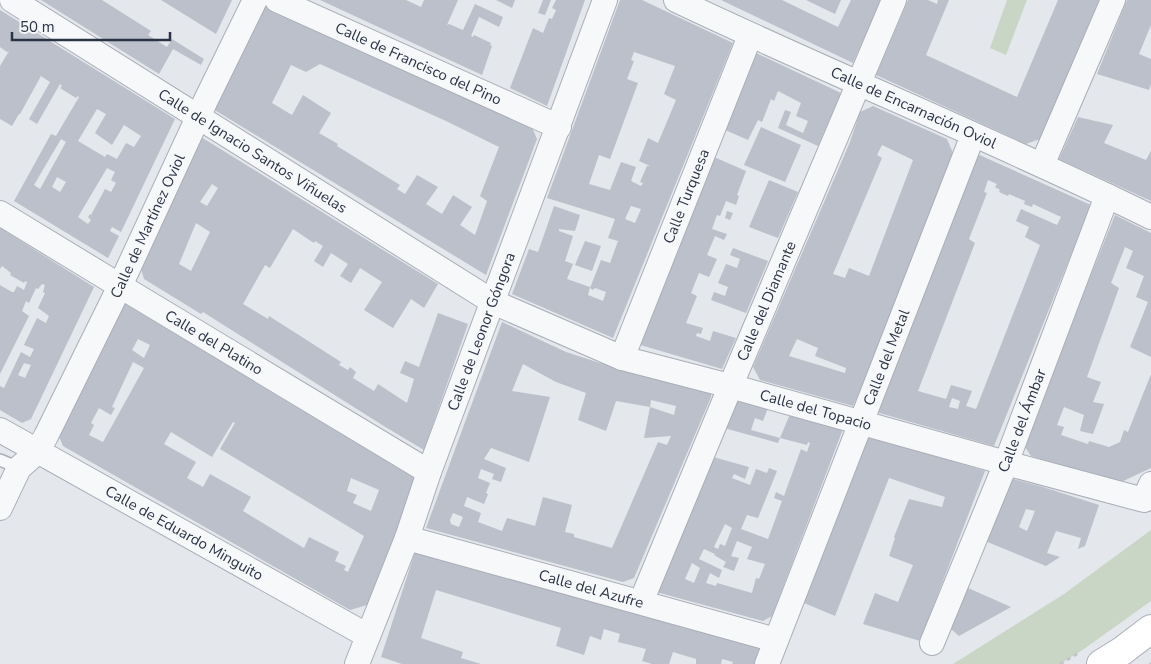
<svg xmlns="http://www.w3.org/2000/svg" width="1151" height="664" font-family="'Nunito Sans',sans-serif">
<rect width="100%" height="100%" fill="#e4e7ec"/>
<g fill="#c9d6c5">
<polygon points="1007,0 1027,0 1006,55 990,48"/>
<polygon points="1151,530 1151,601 1084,649 1060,664 953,664 1064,594"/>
</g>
<g fill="#bbc0ca" fill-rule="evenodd">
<polygon points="41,0 102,0 151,31 148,35 167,47 172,39 204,59 201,65 173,49 159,74"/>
<polygon points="161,0 232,0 216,34"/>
<polygon points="320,0 406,0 421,7 424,0 458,0 447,25 449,24 463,30 475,4 503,17 499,27 479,17 471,36 473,37 474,35 491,43 490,45 492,46 482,75"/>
<polygon points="496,0 515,0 512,8"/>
<polygon points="543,0 551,0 545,15 538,13"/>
<polygon points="556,0 585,0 547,106 510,88 533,28 543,33 549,18 552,19 556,10 552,8"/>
<path d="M620,0h22l91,43 -120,295 -101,-44 17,-45 9,3 16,-46 26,9 -5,16 -16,-2v2l14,5 -8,25 8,3 -6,15 23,8 -2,8 15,6 3,-9 -11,-4 -2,2 -3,-2 11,-28 9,3 8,-22 -10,-3 7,-19 -68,-21zM634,52l41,14 -11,28 12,6 -18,43 -10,-5 -9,23 11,5h-3l-7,16 3,1 -2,3 -10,-5 5,-14 -15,-5 -11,28 -21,-6 10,-29 11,4 28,-76 -11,-4 7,-18 -3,-1zM631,206l10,3 -6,14 -10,-4z"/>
<polygon points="721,0 782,0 838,27 851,0 881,0 853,63"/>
<polygon points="806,0 841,0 835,14"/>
<polygon points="908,0 928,0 937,4 938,0 949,0 926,55 1017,97 1058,0 1099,0 1040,139 1026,144 876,75"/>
<polygon points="1127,0 1151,0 1151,25 1139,54 1151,59 1151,84 1149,90 1097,74"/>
<path d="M266,3l265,122 6,14 -51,136 -273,-166zM320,64l126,57 53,26 -19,49 7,5 -12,34 -15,-10 12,-18 -19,-12 -11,19 -16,-10 12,-17 -21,-12 -12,19 -8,-5 3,-4 -63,-39 1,-2 -19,-11 12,-20 -28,-18 -11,20 -20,-12 19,-38 15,7z"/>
<path d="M0,10l175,109 -54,113 -9,-5 -2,4 9,5 -11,22 -94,-57 37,-67 5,2 23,-39 -1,-1 -2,2 -16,-10 2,-2 -2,-2 -23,40 -8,-5 21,-37 -9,-6 -21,38h-1l-7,12 -12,-7v-53l9,-15 -2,1 -7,-5zM97,109l9,5 -11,19 17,12 12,-20 17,11 -7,11 -8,-4 -9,16 -10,-5 -2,3 -27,-16zM61,139l5,3 -26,47 -6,-4zM107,168l8,4 -4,8 5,3 -5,9 -6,-3 -14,26 -1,-1 -2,3 3,3 -3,4 -10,-7zM57,177l9,5 -6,10 -8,-5z"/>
<polygon points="756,53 841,93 818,146 778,128 785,110 791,112 786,125 803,133 808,121 796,116 801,103 778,91 774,101 771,99 762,122 758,120 748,140 725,130"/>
<path d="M873,106l74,33 6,14 -53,136 -20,58 -27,59 -93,-26 -7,-13 97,-225 10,-30zM882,145l31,15 -44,116 -20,-8 -4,10 -12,-4 49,-116 -5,-3zM797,339l21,9 -3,8 31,12 -1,5 -56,-17z"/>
<polygon points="1078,117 1113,125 1104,143 1146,160 1151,151 1151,201 1059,159"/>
<polygon points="761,127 801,145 785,182 744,165"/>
<path d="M201,137l237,147 -14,24 -13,-9 -18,29 -29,-18 18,-28 -22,-14 -9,15 -11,-7 8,-12 -17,-11 -8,14 -9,-6 9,-15 -8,-5 -1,2 -21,-14 -23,39 -5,-3 -22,39 25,15 1,-3 22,14 50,32 -2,3 9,5 2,-3 6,5 -3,6 21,13 4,-7 29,19 7,-24 -14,-6 5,-12 14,6 19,-54 30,11 -44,126 -37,-22 -184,-116 -2,2 -57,-35 -4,-13zM212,184l6,4 -11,18 -7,-4zM196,223l14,9 -19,39 -12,-7z"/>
<path d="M975,153l116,52 -97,241 -118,-34zM988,180l9,4 -2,3 5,3 -1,2 9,4 1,-2 16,7 -1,3 8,3 1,-3 28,13 -4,8 -36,-16 -5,12 13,6 -4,10 15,8 -64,164 -10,-3 6,-15 -21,-6 -5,14 -28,-8 57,-148 -6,-4 18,-46 -3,-1zM952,398l8,3 -2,8 -9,-2z"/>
<polygon points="714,157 746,171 737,195 739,196 736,205 726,201 720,216 717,215 712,229 727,234 724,240 715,236 707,255 717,259 709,277 699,273 691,293 697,296 686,323 703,328 701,334 697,333 696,336 710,341 713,331 736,338 722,369 637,344"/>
<polygon points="769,180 798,192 778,238 749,227"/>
<polygon points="727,211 733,213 730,220 725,218"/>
<polygon points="1115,215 1151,233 1151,357 1130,347 1148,302 1136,297 1144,276 1126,268 1133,251 1125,247 1111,283 1119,288 1087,377 1101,382 1093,402 1104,404 1093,434 1080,431 1084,415 1064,407 1057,425 1064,427 1061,435 1088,444 1089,441 1109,447 1120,442 1124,430 1128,432 1151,374 1151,468 1117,484 1031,456 1023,444"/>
<path d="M0,228l94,59 -63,132 -9,4 -22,-13v-24l4,2 17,-36 9,5 4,-8 -10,-4 13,-27 9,5 3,-7 -11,-8 7,-15 -2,-1 2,-7 -3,-1 -4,5 -2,-1 -7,15 -3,-2 -4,10 7,5 -29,58v-89l12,7h2l3,-6 7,4 3,-8 -2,-1 -1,2 -14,-8 1,-2 -9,-7 -2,3zM24,363l7,2 -6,13 -7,-3z"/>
<polygon points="585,241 601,246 592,271 575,265"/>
<polygon points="733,248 768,261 746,313 711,300 714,292 725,296 728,287 718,283 726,264 737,268 740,259 730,255"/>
<path d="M122,302l292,176 -14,45 -33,82 -17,5 -287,-164 -5,-12zM138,339l12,6 -6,13 -12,-8zM133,362l11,6 -41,74 -14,-7 5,-10 -3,-2 8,-15 12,7 4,-7 -3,-1zM233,422l2,1 -15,26 144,87 -16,36 -4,-2 2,-4 -11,-5 4,-9 -30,-15 -5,11 -61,-37 8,-14 -41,-23 -7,13 -16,-9 9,-16 -32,-18 7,-12 41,25zM351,478l28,12 -8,21 -18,-8 4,-8 -10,-4z"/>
<path d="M502,322l64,30 37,12 106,27 2,3v3l-77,181 -11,4 -197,-54zM523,364l33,18 30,11 -8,27 28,11 10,-30 34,6 -6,31 27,-2 -4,9 -9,-3 -46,106 -38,-11v-3l-9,-2 7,-27 -29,-8 -8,29 -28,-8 -5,13 -24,-9 3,-9 -17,-7 3,-9 17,7 4,-10 -2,-1 4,-10 -12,-5 3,-9 13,5 -2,5 9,3 5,-14 -22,-9 7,-11 38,14 21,-65 -38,-6zM651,400l25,6 -2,9 -24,-8zM453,513l10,4 -4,10 -8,-3 -1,-4z"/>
<path d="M737,398l31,10 -5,13 -8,-3 -4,12 29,8 10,-24 53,15 -71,187 -9,5 -107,-29 57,-135 36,10 -4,12 -11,-5 -2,4 18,7 6,-16 11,4 2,-5 8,3 -19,47 -11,-3 -6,14 27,10 14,-38 -8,-3 2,-6 8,4 17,-47 6,3 3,-9 -2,-1 -1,3 -27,-7 -2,5 -54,-15zM725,524l7,4 -7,18 -5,-2 -2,5 -4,-2zM737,541l15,6 -5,12 18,5 -6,15 -3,-1 -4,15 -35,-10 -1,3 -10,-3 4,-10 9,5 3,-8 -23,-11 5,-10 11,5 -1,1 12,7 -3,5 11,4 5,-13 -8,-2zM692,563l8,5 -6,15 -9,-4z"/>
<polygon points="869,436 985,471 920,641 863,624 875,593 898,602 913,565 889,556 895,538 894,537 909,499 942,507 945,497 889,478 835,616 804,603"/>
<path d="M1010,478l33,9 56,18 -14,41 -7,3 3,-11 -25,-7 -9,22 13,4 -14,9 -61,-25zM1026,509l9,2 -8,20 -8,-4z"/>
<polygon points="416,549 703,630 703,632 759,648 754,664 732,664 733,662 722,659 721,664 696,664 696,659 673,652 669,664 652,664 642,661 646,649 618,642 620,634 604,629 601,640 590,636 584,655 556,646 561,628 436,590 421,638 463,652 461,658 481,664 402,664 381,657"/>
<polygon points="968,588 1011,607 959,636 951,629"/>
</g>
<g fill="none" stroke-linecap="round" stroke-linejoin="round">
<defs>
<polyline id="lane" points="0,460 19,468"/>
<g id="street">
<path id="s1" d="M12,0l481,302 129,56 108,28 276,77 138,37 7,-16"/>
<path id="s2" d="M277,0l282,127"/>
<path id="s3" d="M676,0c157,75 319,140 475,217"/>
<polyline points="1042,165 1113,0"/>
<path id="s4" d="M0,213l120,73 309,186"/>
<path id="s5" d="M622,358l128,-322"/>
<path id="s6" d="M0,430l368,206"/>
<path id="s7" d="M0,508l19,-40 18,-16 9,-16 74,-150 86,-186 49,-100"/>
<path id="s8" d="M407,538l369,102"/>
<path id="s9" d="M641,602l95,-229 158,-373"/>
<path id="s10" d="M932,643l74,-180 101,-267"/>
<path id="s11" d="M357,664l50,-126 22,-66 176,-472"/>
<path id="s12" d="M767,664l206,-529"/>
</g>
<polyline id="secondary" points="1101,664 1122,651 1151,629"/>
</defs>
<use href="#lane" stroke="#a9aeb7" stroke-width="14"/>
<use href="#street" stroke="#a9aeb7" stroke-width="26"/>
<use href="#secondary" stroke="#a9aeb7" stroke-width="30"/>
<g stroke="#c2c5cb" stroke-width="3" stroke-dasharray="4 4" stroke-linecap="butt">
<polyline points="1060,664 1080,652"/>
<polyline points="1150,664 1151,663"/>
</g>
<use href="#lane" stroke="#f7f8fa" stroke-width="11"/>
<use href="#street" stroke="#f7f8fa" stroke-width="24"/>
<use href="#secondary" stroke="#fff" stroke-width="28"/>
</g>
<g text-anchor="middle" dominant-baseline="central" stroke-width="4" stroke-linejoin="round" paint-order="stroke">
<g font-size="15" fill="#2b3445" stroke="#f4f6f9">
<text stroke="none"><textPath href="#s2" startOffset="155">Calle de Francisco del Pino</textPath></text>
<text stroke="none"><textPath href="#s3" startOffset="261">Calle de Encarnación Oviol</textPath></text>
<text stroke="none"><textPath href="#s1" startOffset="284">Calle de Ignacio Santos Viñuelas</textPath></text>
<text stroke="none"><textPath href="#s5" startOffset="174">Calle Turquesa</textPath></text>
<text stroke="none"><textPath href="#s7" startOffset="320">Calle de Martínez Oviol</textPath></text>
<text stroke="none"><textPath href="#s9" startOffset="326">Calle del Diamante</textPath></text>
<text stroke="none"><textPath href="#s11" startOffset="355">Calle de Leonor Góngora</textPath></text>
<text stroke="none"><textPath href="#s4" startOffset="250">Calle del Platino</textPath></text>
<text stroke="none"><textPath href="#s12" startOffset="329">Calle del Metal</textPath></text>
<text stroke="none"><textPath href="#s1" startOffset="909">Calle del Topacio</textPath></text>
<text stroke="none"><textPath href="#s10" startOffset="240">Calle del Ámbar</textPath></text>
<text stroke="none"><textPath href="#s6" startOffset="211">Calle de Eduardo Minguito</textPath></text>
<text stroke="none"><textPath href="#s8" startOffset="191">Calle del Azufre</textPath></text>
</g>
</g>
<path d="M12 32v8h158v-8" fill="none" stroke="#2b3445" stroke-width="2.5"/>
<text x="20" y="32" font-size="15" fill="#2b3445" stroke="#f4f6f9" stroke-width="4" paint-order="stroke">50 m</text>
</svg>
